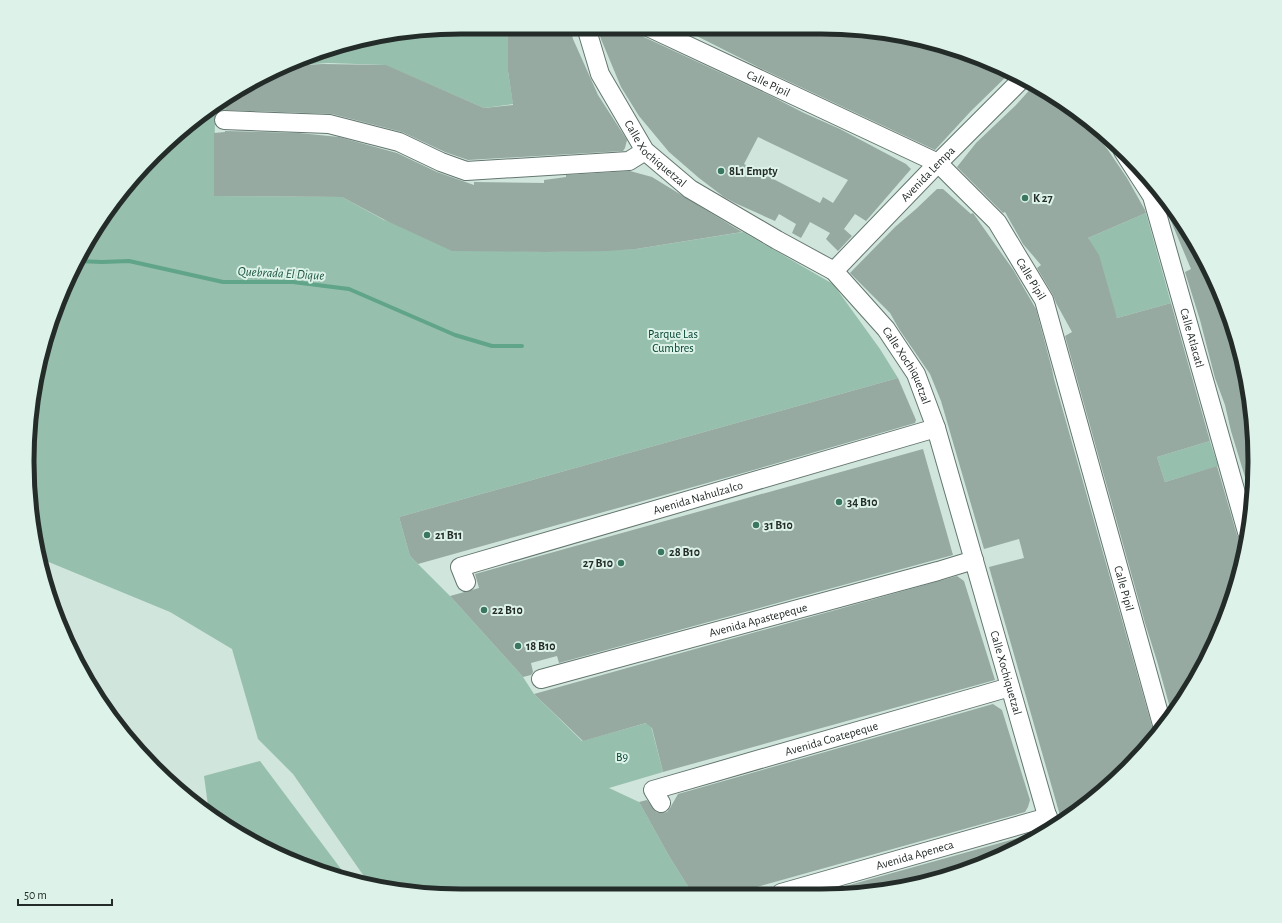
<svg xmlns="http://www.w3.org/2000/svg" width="1282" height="923" font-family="'Alegreya Sans',sans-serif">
<rect width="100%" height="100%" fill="#d0e5dc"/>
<g fill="#97bfae">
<path d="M461,27h47v44l5,33 -29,4 -99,-43 -57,-2 -44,3c54,-29 118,-31 177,-39z"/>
<polygon points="226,97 226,111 215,112 214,196 342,197 384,220 516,251 546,252 636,249 743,232 833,284 880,349 898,378 399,517 410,556 450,596 523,677 534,694 582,741 650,722 663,772 609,788 639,802 669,856 692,893 433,895 370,885 293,774 258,739 232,649 170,612 39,558 31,518 31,405 50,322 72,270 135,175 220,100"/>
<polygon points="1146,213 1171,303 1117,318 1088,238"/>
<polygon points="1210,441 1218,466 1165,482 1157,457"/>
<polygon points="260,761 350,881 269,851 209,813 204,776"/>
</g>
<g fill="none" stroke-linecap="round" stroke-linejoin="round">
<polyline stroke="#60a48a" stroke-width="4" points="77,261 102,262 129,261 223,282 293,282 349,289 455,335 492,346 522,346"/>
</g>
<g fill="#96aaa1" fill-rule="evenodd">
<polygon points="508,27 570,27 573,39 598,95 627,140 625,148 623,151 468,160 445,152 402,132 332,114 226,110 226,97 284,66 323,64 386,65 484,108 513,105 508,71"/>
<path d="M597,27h35l6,3 6,7 127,59 33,17 36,16 66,35 5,5 -45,52 -11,-7 -11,15 8,7 -14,15 -12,-12 4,-6 -20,-11 -9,16 -9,-5 4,-9 -17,-10 -4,7 -40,-18 -11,-6 -25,-19 -30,-26 -30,-36 -18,-29 -20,-48zM758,137l90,43 -15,23 -10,-6 -3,6 -76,-39z"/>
<polygon points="679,27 821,27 905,35 987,60 1011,72 971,111 935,150 762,69"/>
<polygon points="1035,84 1082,117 1108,150 1127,178 1145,210 1146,213 1088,238 1099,255 1117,318 1171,303 1210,441 1157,457 1165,482 1217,466 1237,535 1241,540 1244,551 1240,574 1210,654 1172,715 1157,661 1145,623 1065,336 1072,332 1056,303 1053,295 1037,268 1041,265 1023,244 1005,212 1003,213 957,167 976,143 1015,106"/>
<polygon points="225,131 299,133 339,137 397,153 437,172 474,185 474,182 544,183 544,180 566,177 566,175 630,171 652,177 742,232 636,249 607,251 546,252 452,251 385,220 342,197 214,196 214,133 225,132"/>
<polygon points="937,189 943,189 971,214 973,213 1014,271 1036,309 1052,369 1054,379 1155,737 1107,788 1061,819 989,567 1024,558 1019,539 984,549 941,401 930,374 899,329 890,313 850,273 895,227 916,209"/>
<polygon points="1169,205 1197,244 1232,322 1251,405 1254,490 1253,497 1251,497 1231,431 1225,405 1215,378 1200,320 1185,272 1191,269 1168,214 1166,206"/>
<polygon points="898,378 916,420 915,423 750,471 418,564 410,556 399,517"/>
<polygon points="923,449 953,555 559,663 557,656 531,663 533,672 531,675 523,677 450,596 479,588 475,574"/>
<polygon points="957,576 964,581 995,680 663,772 652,728 646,723 583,741 534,694"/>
<polygon points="993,704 1002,710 1030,800 1028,807 1025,812 735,893 692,893 669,856 639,802 647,800 656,812 662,813 667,812 670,808 678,794"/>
<polygon points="1036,833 1036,835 1012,851 933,881 877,892 835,893 835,889"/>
</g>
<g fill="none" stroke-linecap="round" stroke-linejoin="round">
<defs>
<g id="minor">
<path id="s1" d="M586,27l14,47 45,77 45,38 87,51 57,31 52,58 30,45 20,54 114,398"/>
<path id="s2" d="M648,27l290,136 59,59 47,78 119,428"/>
<polyline points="224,120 329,124 399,142 441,162 466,171 629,161 645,151"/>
<path id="s3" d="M1123,151l29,45 95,336"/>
<path id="s4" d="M834,271l104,-108 85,-85"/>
<path id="s5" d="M466,582l-6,-15 476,-139"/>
<path id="s6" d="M541,679l397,-108 36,-11"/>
<path id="s7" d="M661,803l-8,-13 357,-103"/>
<path id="s8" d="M781,893l267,-76"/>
</g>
</defs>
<use href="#minor" stroke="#64776f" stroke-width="20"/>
<use href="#minor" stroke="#fff" stroke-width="18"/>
</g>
<g fill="#3a7660" stroke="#ddf3e9" stroke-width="1.5">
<circle cx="721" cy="171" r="4"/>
<circle cx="1025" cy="198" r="4"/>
<circle cx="839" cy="502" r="4"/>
<circle cx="756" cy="525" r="4"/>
<circle cx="427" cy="535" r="4"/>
<circle cx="661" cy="552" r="4"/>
<circle cx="621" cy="563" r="4"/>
<circle cx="484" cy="610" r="4"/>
<circle cx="518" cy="646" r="4"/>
</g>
<g text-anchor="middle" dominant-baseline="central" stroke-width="4" stroke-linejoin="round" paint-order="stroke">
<g font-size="12" fill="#242c29" stroke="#ddf3e9">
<text stroke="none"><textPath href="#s2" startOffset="133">Calle Pipil</textPath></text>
<text stroke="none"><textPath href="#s1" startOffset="147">Calle Xochiquetzal</textPath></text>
<text stroke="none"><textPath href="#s4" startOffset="135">Avenida Lempa</textPath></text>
<text stroke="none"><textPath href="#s2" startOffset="470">Calle Pipil</textPath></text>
<text stroke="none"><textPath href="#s3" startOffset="201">Calle Atlacatl</textPath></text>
<text stroke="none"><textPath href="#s1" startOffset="483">Calle Xochiquetzal</textPath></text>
<text stroke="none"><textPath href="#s5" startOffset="264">Avenida Nahulzalco</textPath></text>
<text stroke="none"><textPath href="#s2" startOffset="794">Calle Pipil</textPath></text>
<text stroke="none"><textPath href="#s6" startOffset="225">Avenida Apastepeque</textPath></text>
<text stroke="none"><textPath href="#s1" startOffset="807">Calle Xochiquetzal</textPath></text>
<text stroke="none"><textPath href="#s7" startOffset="201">Avenida Coatepeque</textPath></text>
<text stroke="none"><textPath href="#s8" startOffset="139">Avenida Apeneca</textPath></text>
</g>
<g font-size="12" font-weight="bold" fill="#242c29" stroke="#ddf3e9" text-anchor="start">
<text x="729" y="171">8L1 Empty</text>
<text x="1033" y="198">K 27</text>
<text x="847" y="502">34 B10</text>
<text x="764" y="525">31 B10</text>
<text x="435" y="535">21 B11</text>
<text x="669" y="552">28 B10</text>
<text x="613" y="563" text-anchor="end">27 B10</text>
<text x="492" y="610">22 B10</text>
<text x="526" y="646">18 B10</text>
</g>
<g font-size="12" fill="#044230" stroke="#ddf3e9">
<text x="673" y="334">Parque Las<tspan x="673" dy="14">Cumbres</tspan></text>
<text x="622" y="757">B9</text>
</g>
<g font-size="13" font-style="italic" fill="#1e5542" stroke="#ddf3e9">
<text transform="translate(281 274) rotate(3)">Quebrada El Dique</text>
</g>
</g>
<path d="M0 0H1282V923H0ZM461 34H821A427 427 0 0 1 1248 461V462A427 427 0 0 1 821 889H461A427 427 0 0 1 34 462V461A427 427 0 0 1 461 34Z" fill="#ddf3e9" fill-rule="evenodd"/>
<path fill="none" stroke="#242c29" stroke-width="5" d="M461 34H821A427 427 0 0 1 1248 461V462A427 427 0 0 1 821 889H461A427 427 0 0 1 34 462V461A427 427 0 0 1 461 34Z"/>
<path d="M18 899v6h94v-6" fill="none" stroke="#242c29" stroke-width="2"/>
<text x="24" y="899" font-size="12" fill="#242c29" stroke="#ddf3e9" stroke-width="3" paint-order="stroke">50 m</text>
</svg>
